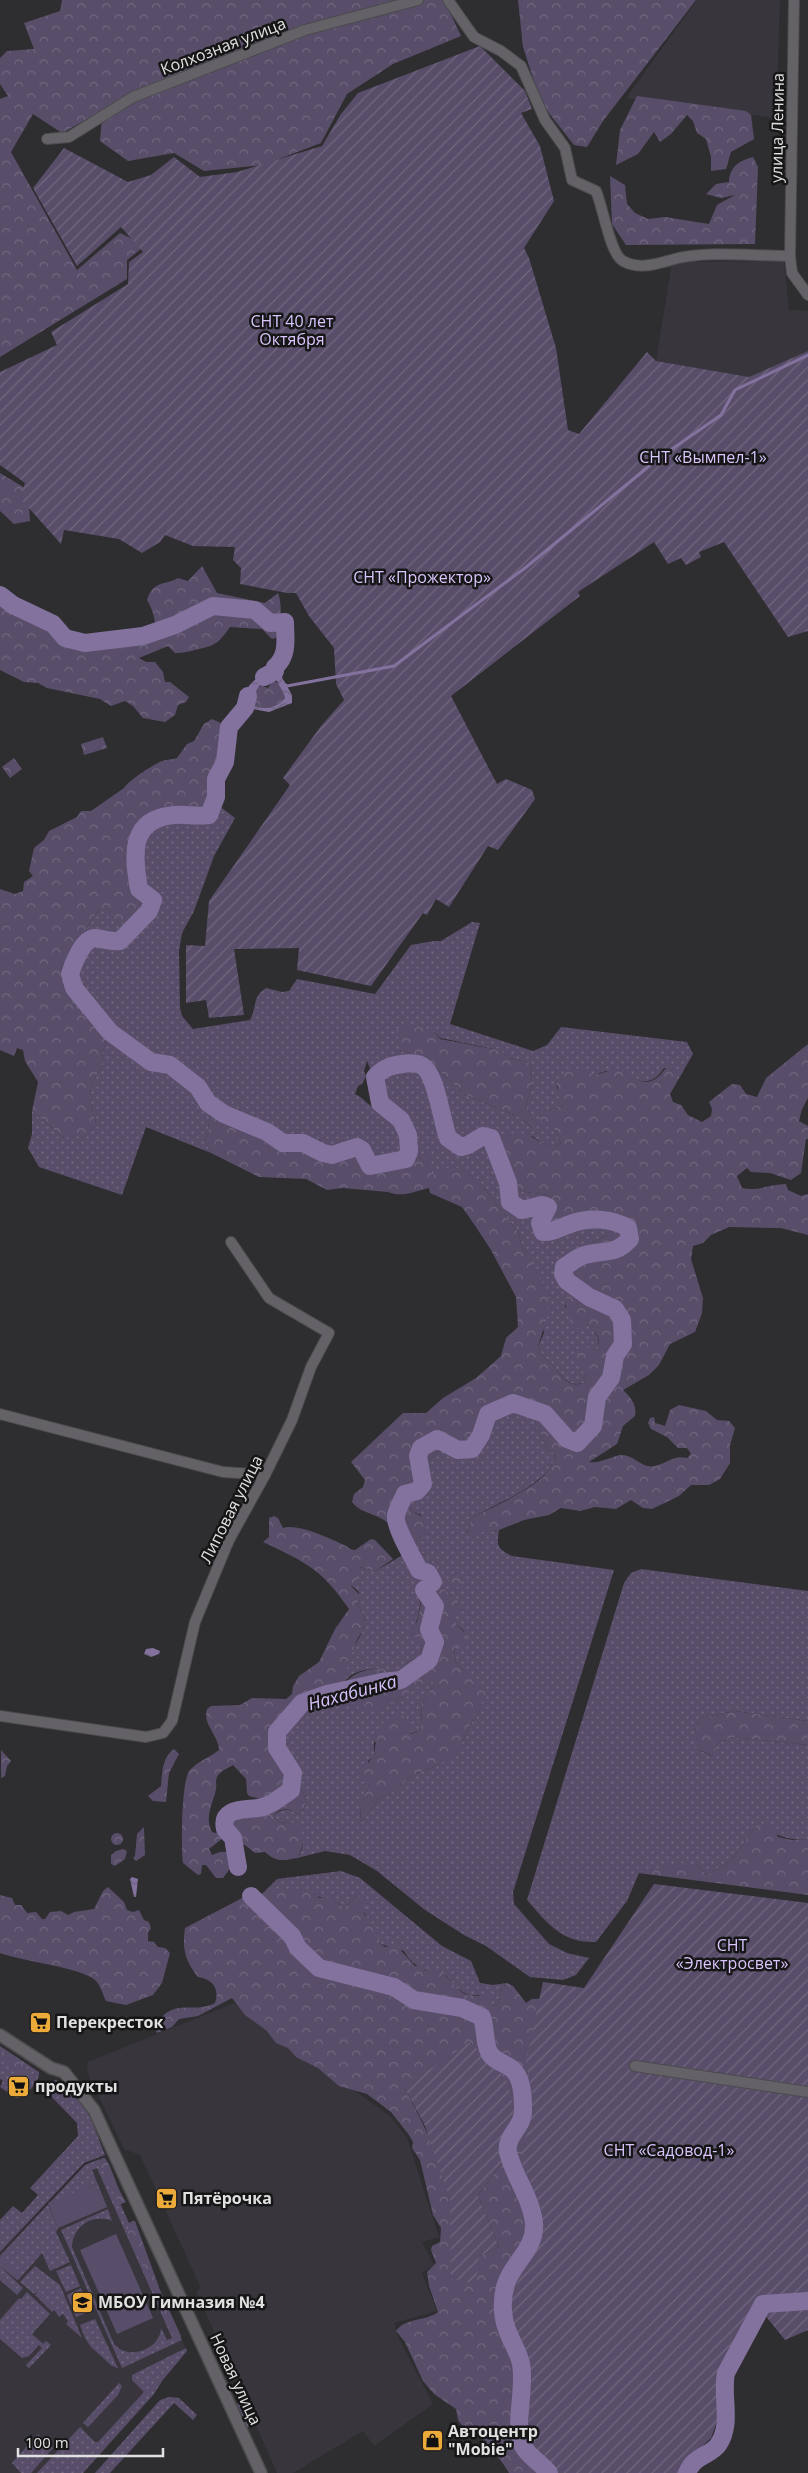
<svg xmlns="http://www.w3.org/2000/svg" width="808" height="2473" font-family="'Open Sans',sans-serif">
<defs>
<pattern id="grass-dots" width="8" height="8" patternUnits="userSpaceOnUse" patternTransform="scale(1.25)"><rect width="8" height="8" fill="#594e6a"/><path d="M2 2h.1M6 6h.1" fill="none" stroke="#71677f" stroke-width="1.8" stroke-linecap="round"/></pattern>
<pattern id="forest-crowns" width="20" height="18" patternUnits="userSpaceOnUse" patternTransform="scale(1.25)"><rect width="20" height="18" fill="#594e6a"/><path d="M2 6a3 3 0 1 1 6 0M12 15a3 3 0 1 1 6 0" fill="none" stroke="#71677f"/></pattern>
<pattern id="garden-furrows" width="10" height="10" patternUnits="userSpaceOnUse" patternTransform="scale(1.25)"><rect width="10" height="10" fill="#594e6a"/><path d="M-1 1l2-2M0 10L10 0M9 11l2-2" fill="none" stroke="#71677f"/></pattern>
<pattern id="water-waves" width="16" height="10" patternUnits="userSpaceOnUse" patternTransform="scale(1.25)"><rect width="16" height="10" fill="#84729e"/><path d="M0 5q4-4 8 0t8 0" fill="none" stroke="#6a607a"/></pattern>
</defs>
<rect width="100%" height="100%" fill="#2e2d30"/>
<g fill="#38353d">
<polygon points="697,0 780,0 776,118 626,98"/>
<polygon points="784,261 789,310 808,311 808,351 749,377 656,361 672,262"/>
<polygon points="234,2003 390,2116 407,2138 439,2237 422,2242 434,2265 422,2273 437,2311 394,2323 399,2339 433,2404 374,2446 363,2431 293,2473 277,2473 196,2291 201,2288 140,2155 124,2149 87,2072 88,2062"/>
<polygon points="100,2159 187,2351 75,2473 0,2473 0,2253 85,2165"/>
</g>
<g fill="url(#grass-dots)" fill-rule="evenodd">
<path d="M210,799l25,19 -21,38 -20,55 -12,22 -3,18 1,57 2,8 11,13 57,-9c7,-12 2,-24 16,-32l16,4 7,-1 8,-12 78,15 36,-49 23,-4h7l31,-19 8,1 -30,101 83,27 14,-6 14,-18 126,15 6,12 -16,28v-10l-13,-4c-19,29 -33,1 -58,3 -5,1 -11,5 -15,6 -12,3 -23,6 -35,9l5,9 2,12 -13,3 3,18 8,15c-10,8 -20,-1 -29,-7l-31,22 14,21 2,10c11,5 21,3 34,7l-2,11 13,26 13,-10 23,-4 12,9 -4,8 -14,6 -19,28 4,7 -10,8 1,12 -3,10c14,11 39,23 33,44l-20,13 7,11 1,7c-19,7 -23,-6 -35,-18 -6,-7 -10,-9 -13,-18l6,-13 -14,-72 -8,-15 -4,-14 -33,-43 -10,-8 -44,-4v-15l-11,-5 -42,13h-12l-18,-17 -18,6 -14,-3 -16,-9 -28,-2 -11,-11 -33,-13 -18,-10 -2,22 -3,8 6,12 -65,-26 -24,68 -83,-28 -11,-19 4,-14v-23l32,27 32,-16c-8,-24 -9,-37 8,-57l-2,-11 5,-15c-19,-18 -55,-48 -44,-75l5,2 19,-38 12,-20 42,-3 -8,-20 -3,-20 -6,-7c10,-12 5,-22 12,-32 14,-23 46,-15 68,-18zM434,1032l6,6 59,12 10,8 22,5 1,21 -6,22 13,28 -18,-16 -57,-24 -28,-26 -18,-12 -19,-6zM367,1061l4,10 8,1 -4,5c1,10 7,21 13,29l-8,5c-10,-3 -15,-12 -25,-17l3,-8 4,-2 4,-8 -2,-5z"/>
<path d="M512,1402l18,7 17,40 7,4 2,7c-7,5 -8,13 -14,17 -23,18 -46,28 -71,41l-4,15 32,-3c-2,16 -3,18 13,26l102,14 -101,322 1,12 35,40 18,9 22,5 -13,17 -13,5 -33,-3 -44,-31 -22,-11 -39,-25 -48,-39 -27,-16 -25,-4 -28,7c10,-14 5,-21 -4,-35l-14,-1 -6,-6c9,-8 15,-8 25,-2l5,-3 3,-10 -3,-10 -9,-3 -1,-3 4,-4 2,-6 -3,-5 1,-4 -10,-7 -12,-4 -1,-10 17,-17 7,-16 5,-6 21,-9 20,-22 10,-28 10,-18 -1,-5 2,-5 -8,-16 3,-3 -1,-8 -8,-7 4,-14 4,-4 16,4 28,-16c26,14 19,55 9,79l8,4 2,9 -1,11 -9,2 -15,12c-14,-5 -34,-5 -47,4 -3,2 -7,8 -10,11l25,22 23,-3 42,-28 4,6 -12,19 -1,21 -2,7 -45,11v15l-6,4 1,23 -9,23 1,15 19,-24 13,-6 20,-17 26,-10 24,-24 7,-16 8,-10 7,-23 -29,-29 -2,-15 10,-17 -8,-7 -4,-28 -11,-9 -9,-24 -17,-17 2,-7 8,-6 -4,-18 -9,-4 -6,-10 12,-21 2,-13 18,-15 15,-5 22,-16 6,-12z"/>
<path d="M641,1569l167,22v130l-73,-10 -35,7 -5,13v17l17,8 6,-13 15,-6 75,8v94c-21,2 -33,-4 -51,-15l-25,36 -25,15 -10,-10 -58,8 -12,28 -31,41c-34,1 -48,-18 -69,-42l97,-317 7,-10z"/>
<path d="M341,1871l19,7 82,68 29,15 9,22 13,2 14,-2 -5,5 -4,16 -4,2 -15,-11 -9,1 -14,-8 -9,-12c-18,-4 -33,-7 -43,-25l-24,-7 -24,-48 -7,8 -5,3c-23,-15 -54,-14 -80,-15l13,-13z"/>
<path d="M0,2046l39,26c1,10 -14,25 -23,26l-16,-11 3,-6 -3,-2z"/>
<path d="M56,2080c30,13 38,48 49,75l-21,8 -84,89v-32l13,-14 9,7 16,-18 -8,-7 48,-52 -1,-13 -32,-33 4,-7z"/>
<path d="M100,2159l82,181 -60,28 -61,-138 47,-21 4,12c-19,-8 -39,5 -40,26l42,97c14,17 46,6 47,-16l6,12 5,-2 -75,-170 -5,2 15,37 -2,1 -10,-24 -47,20 10,24 -2,4 14,30 -20,9 -8,-18 -23,26 -19,-18v-5l85,-91z"/>
<polygon points="71,2265 80,2286 66,2292 56,2271"/>
<polygon points="0,2266 23,2288 17,2295 0,2280"/>
<path d="M35,2266l25,19 22,53 -16,-14 2,-3 -5,-7 -4,3c-7,-11 -11,-18 -22,-25l-3,2 -14,-12z"/>
<polygon points="81,2288 91,2311 76,2317 67,2295"/>
<polygon points="27,2292 50,2314 32,2334 43,2344 46,2341 51,2345 29,2368 26,2365 42,2348 39,2345 29,2356 22,2358 0,2339 0,2320 19,2298 21,2299"/>
<polygon points="95,2319 118,2368 112,2366 91,2347 85,2338 80,2325"/>
<polygon points="186,2348 187,2351 162,2381 154,2394 83,2473 37,2473 80,2427 95,2442 98,2442 144,2392 132,2380 132,2375"/>
<polygon points="119,2383 122,2386 118,2395 88,2427 83,2423"/>
<polygon points="169,2397 179,2398 197,2415 193,2420 174,2403 110,2473 95,2473 160,2400"/>
<polygon points="38,2434 53,2448 31,2473 21,2473 12,2463"/>
</g>
<g fill="url(#forest-crowns)" fill-rule="evenodd">
<polygon points="62,0 444,0 461,36 393,64 347,94 321,143 263,165 204,171 174,153 128,161 100,141 102,117 91,117 62,133 33,114 11,152 77,270 120,233 137,241 142,248 127,260 127,279 0,357 0,99 8,96 0,84 0,58 7,51 34,49 24,23 60,11"/>
<polygon points="518,0 696,0 603,121 587,147 574,145 541,103 523,47"/>
<polygon points="637,96 746,111 751,115 754,139 731,152 726,169 711,171 711,157 706,139 697,133 693,121 687,115 671,134 660,142 654,132 638,154 616,165 620,130"/>
<path d="M753,157l5,10 -3,77 -129,1 -14,-21 -2,-48 15,9 2,19 8,9 13,6 17,-2 44,7 8,-19 18,-10 -14,3 -15,-4 10,-10 13,-2c1,-16 10,-21 24,-25z"/>
<polygon points="0,473 28,490 30,521 14,524 0,511"/>
<path d="M202,566l15,27 48,10 13,-10c5,13 1,25 3,39l-3,5 -6,2 -10,-10 -32,-2c-11,15 -13,18 -31,22 -9,2 -14,4 -24,4l-7,-7 -29,12 7,4h9l8,10 2,10h5l19,15 -3,5 -8,3 -3,10 -10,7 -22,-4 -10,-12 -8,-5 -14,5 -11,-7 -53,-11 -9,-5 -14,-1 -24,-12v-70l15,11 19,6 20,-1 5,3v17l9,3 53,1 7,3 8,-14h8l4,9 6,-3c3,-12 -1,-25 -7,-35 7,-21 18,-14 31,-22l10,3z"/>
<path d="M273,680l9,6 3,12c-9,11 -21,12 -35,7v-9l3,-1 7,-10 8,3z"/>
<path d="M212,719l9,4 2,6 -1,35c-14,16 -15,11 -12,35l-6,9 -18,3 -31,-1 -20,17 -4,23 -7,8 6,7 3,20 8,20 -10,18 -17,-1 -15,-14 -12,20 -18,38 -6,-2c-11,27 26,57 44,75l-5,15 2,11c-17,20 -16,33 -8,57l-11,11 -21,5 -32,-27 6,-29 -13,-21 -2,-11 -6,-2 -3,8 -14,-6v-161l15,5 8,-3 1,-9 9,-6 -4,-5 5,-23 10,-8 5,-9 28,-14 4,-6h10l33,-23c4,-7 30,-24 38,-27 5,-2 10,-1 15,-3l10,-14 7,-3 10,-17z"/>
<polygon points="103,737 107,748 84,755 81,744"/>
<polygon points="14,758 22,769 10,778 2,767"/>
<polygon points="413,1025 434,1032 440,1039 499,1050 509,1058 531,1063 532,1084 526,1106 540,1135 521,1118 464,1094 436,1068 418,1056 399,1050 397,1030"/>
<path d="M808,1044v54l-6,11 -3,12 9,5v13h-2l-5,34 -10,7 -21,-7 -19,-1 -4,-4 -10,8 5,12c15,4 28,-4 44,-4l2,6 13,6 7,-2v41l-27,-7 -52,-1 -18,8 -8,8 -10,3 -2,13 12,39 -1,15 -7,19 -25,12 -11,21 -10,10 -26,15c8,8 14,14 12,26l-12,10 -6,18 -28,18c11,2 22,-6 33,-7 12,0 20,14 33,11 13,-3 18,-11 32,-8l4,-4 -4,-6h-9l-11,-11 -16,-8 -3,-6 2,-5 4,-1 1,6 10,3 5,-16 9,-5 27,6 11,9 12,1 6,7 -5,17v18l-10,16 -11,6h-18l-12,11 -27,13 -9,-1 -12,-8 -15,9 -21,-2 -15,4 -19,-3 -12,7 -25,5 -25,10 -32,4 4,-16c26,-13 47,-22 71,-40 6,-5 7,-13 14,-18l-2,-7 -7,-4 -17,-40 -19,-7 -30,17 -6,12 -10,8 -12,8 -15,5 -18,15 -2,13 -12,21 6,10c11,5 14,9 13,22l-8,6 -2,7 17,17 9,24 16,13 3,7 -4,8v9l12,12 -4,9 -10,3 2,15 30,29 -8,23 -8,10 -11,25 -20,15 -26,10 -20,17 -13,6 -19,24 -1,-15 9,-23 -9,-12 14,-16 3,-25 7,-9 11,-8 7,1 7,6 2,13 8,-3 2,-7 1,-21 12,-19 -4,-5 -42,27 -12,3h-12l-9,-6 -16,-1 -3,-4c8,-25 36,-35 61,-26l15,-12 9,-2c3,-21 -2,-15 -12,-28l8,-8 4,-19c-8,-14 1,-19 -2,-31 -2,-10 -17,-19 -23,-28l1,-6c-3,-5 -5,-11 -9,-15 -11,-10 -27,-9 -36,-21l2,-8 9,-7 2,-7 -14,-18 52,-49h23l17,-15 33,-20 25,-22 5,-18 12,-11 -2,-30 -25,-47 -15,-23 -14,-20 -32,-14 -1,-5c-14,3 -27,10 -41,4l-45,-4 -16,2 -21,-11 -47,-2 -48,-24 -6,-12 3,-8 2,-23 18,11 33,13 11,11 28,2 16,9 14,3 18,-6 8,1 10,16h12l50,-15 3,7 1,14 12,-8 11,-1 10,4 20,18 33,43 4,14 26,46v23l-10,31c3,9 7,11 13,18 12,12 16,26 35,18l-1,-7 -12,-17 11,-13 10,7 4,-1c3,-12 0,-17 -9,-25l-13,2c-16,-17 -8,-23 -9,-43l10,-8 -4,-7 -3,-10 22,-18 14,-6 3,-8 -11,-9 -23,4 -25,15 -6,-7 -3,-15 8,-9 2,-11c-13,-4 -23,-2 -34,-7l-2,-10 -14,-21 -1,-18c28,-22 43,17 61,3l-8,-15 -9,-2 -4,-7v-7l23,-5c-1,-10 -7,-18 -6,-28l15,-11 16,2 5,6 24,-8c14,7 27,22 42,8 5,-4 5,-8 11,-10l7,6v10l-7,12 3,8 8,3 7,10 14,7 9,-6 1,-7 -3,-7 23,-18 8,1 6,9 11,3 9,-19z"/>
<path d="M274,1516l4,2 5,10c14,-5 48,11 61,17 5,2 6,5 11,5l16,-11 4,1 18,19 -18,12 -15,-4 -5,4 2,8 -6,7 11,11 -5,6 8,16 -2,5 1,6c-16,16 -11,46 -32,58l-1,7 -28,11 -5,6 -7,16 -17,17 2,10 11,4 10,7 2,12 -6,7 1,3 9,3 3,10 -3,10 -5,3c-10,-6 -17,-7 -25,2l6,6c4,1 9,0 13,1 16,4 11,26 5,35 -15,3 -21,4 -32,-6l-10,1 -10,-8 -16,-2 -3,-5 3,-14 26,-15 6,1 10,-8 -22,-6 -2,-3 -1,-14 -13,-14c-6,4 -12,5 -16,12 -2,5 0,7 -1,12 -3,15 -12,27 -4,43l8,2 3,4 -14,11 3,6c9,-4 20,-7 22,8l-11,15h-7l-10,-13h-4l-1,9 -3,1 -15,-12c-2,-15 -2,-84 7,-93 8,-9 19,-12 29,-20 0,-15 -17,-25 -12,-41l4,-3 29,-1 12,-7 34,1 6,-5 1,-8 6,-10 20,-14 16,-33 14,-20c-27,-40 -44,-47 -86,-67l6,-5v-19z"/>
<circle cx="456" cy="1582" r="5.5"/>
<polygon points="735,1711 808,1721 808,1745 733,1737 718,1743 713,1756 695,1748 695,1731 700,1718"/>
<path d="M174,1749l5,5 -10,19 -3,29 -13,-1 -5,-5 13,-10c1,-12 1,-29 13,-37z"/>
<polygon points="1,1750 11,1761 7,1766 5,1776 1,1778"/>
<polygon points="757,1824 772,1824 778,1837 792,1840 808,1839 808,1895 638,1873 681,1863 697,1865 707,1875 732,1860"/>
<polygon points="144,1827 145,1855 136,1861 133,1858 135,1856 137,1834"/>
<circle cx="117" cy="1839" r="6"/>
<polygon points="123,1849 127,1851 125,1859 115,1866 111,1864 111,1855 116,1851"/>
<path d="M108,1887l16,15 3,8 6,2 6,-2 5,10 5,2 2,6 -3,5v8l6,1 4,5 7,1 5,5 -8,30 -9,12 -27,10 -20,-4c-3,-6 -6,-17 -11,-21 -13,-12 -73,-19 -95,-27v-58l12,3 3,7h6l6,8 9,-1 6,7h3l5,-7 11,-1 7,4 6,-3 20,-3 9,-18z"/>
<path d="M264,1892h50l5,6 8,-1 17,10 5,-3 7,-8 7,2 3,8 -2,8 11,13 5,17 5,3 11,-2 19,21h5l6,5 6,-3c16,3 20,20 35,27 6,2 14,0 21,1l6,10 4,-2 4,-16 5,-5 6,3 13,17 6,-4 27,-1 -6,215 -44,105 10,14 45,141h-55c-10,-18 -20,-24 -32,-40l-11,-2 -8,-11 -2,-11 -22,-15 -11,-13 -18,-39 -9,-11c10,-14 29,-9 42,-19l-9,-26 -2,-14 9,-9 -5,-13 1,-4 8,-4 1,-14 -8,-13 -13,-55 -8,-12 1,-6 -4,-7 -18,-23 -24,-18 -28,-8 -21,-18 -22,-11 -8,-9 -12,-5 -9,-12 -22,-16 -13,-17 -34,18 -19,3 -7,8 -15,6 -3,-5c18,-33 39,-13 61,-25 5,-15 -3,-24 -17,-26 -13,-16 -16,-28 -13,-49l59,-31 11,2zM404,2087l112,30 -16,25 2,21 -24,32 21,52 -20,9 -28,-20c0,-12 1,-24 -1,-35 -5,-37 -29,-81 -46,-114z"/>
<polygon points="0,2051 16,2057 28,2071 20,2076 15,2074 11,2065 0,2061"/>
<path d="M102,2158h3c9,13 11,30 21,44l-7,3 -20,-43z"/>
<polygon points="132,2221 135,2221 160,2290 181,2336 175,2341 128,2234 128,2224"/>
<polygon points="0,2259 20,2276 20,2279 17,2280 0,2266"/>
<polygon points="39,2290 55,2307 55,2310 52,2312 35,2295"/>
<polygon points="239,2401 245,2401 256,2416 254,2427 247,2427 237,2404"/>
</g>
<g fill="url(#garden-furrows)">
<polygon points="480,46 525,91 532,109 521,113 540,146 554,201 524,248 529,258 556,348 568,430 579,434 647,352 656,361 749,377 808,351 808,631 788,637 724,542 699,552 701,557 686,565 681,558 668,564 654,542 578,592 580,596 451,696 497,784 506,779 532,790 535,799 498,850 488,846 449,907 436,899 427,915 423,913 371,986 297,970 299,948 234,949 244,1015 209,1018 206,1000 186,1003 186,945 205,946 209,901 290,785 283,778 321,726 344,700 336,684 334,648 309,616 296,593 287,593 240,584 241,568 233,560 235,547 193,546 165,535 160,542 142,553 119,539 64,530 61,544 20,498 25,483 0,465 0,372 57,345 51,332 128,284 129,262 143,252 121,227 77,266 33,188 64,148 128,182 151,175 174,157 200,177 237,172 322,146 341,114 358,93"/>
<polygon points="654,1884 808,1903 808,2330 785,2340 756,2304 723,2366 717,2393 718,2419 711,2438 688,2459 682,2473 553,2473 532,2445 529,2430 530,2369 516,2336 509,2311 513,2291 541,2237 543,2225 541,2208 522,2162 521,2148 530,2128 532,2110 532,2093 526,2062 543,1982 584,1988"/>
<polygon points="470,2042 506,2079 516,2117 500,2142 502,2163 478,2195 499,2247 479,2256 476,2283 451,2279 450,2200 425,2126 404,2087"/>
</g>
<g fill="#594e6a">
<polygon points="95,2184 105,2208 58,2228 48,2203"/>
<polygon points="116,2234 153,2318 117,2334 80,2250"/>
</g>
<g fill="url(#water-waves)" fill-rule="evenodd">
<path d="M281,662v5l-2,5 13,23v8l-23,9 -17,-3 -4,6 -8,2c3,-26 7,-37 32,-46l2,-6zM271,674l4,2c2,8 8,13 10,22 -9,11 -21,12 -34,7l-1,-9h3l8,-13z"/>
<polygon points="222,768 225,770 224,779 218,785 216,797 210,799 208,782 210,774"/>
<polygon points="153,1648 160,1651 159,1654 151,1657 144,1654 146,1649"/>
<polygon points="132,1877 138,1879 136,1897 134,1897 130,1879"/>
</g>
<g fill="none" stroke-linecap="round" stroke-linejoin="round">
<polyline stroke="#84729e" stroke-width="3" points="284,684 287,686 394,666 525,568 659,458 721,415 735,390 808,355"/>
<g stroke="#84729e" stroke-width="18">
<path d="M0,595l13,10 40,19 12,14 20,5 58,-7 32,-11 38,-19 42,4 15,13 15,-1c0,16 4,33 -10,45v4l-11,6"/>
<path d="M238,1867l-5,-29 -8,-9c-5,-24 24,-18 38,-22 10,-3 19,-11 28,-17l2,-17 -16,-25v-16l25,-29 25,-9 55,-12 19,-2 28,-20 6,-18 -6,-13 6,-23 -11,-16 9,-8 -5,-9 -9,-3c-5,-11 -25,-44 -23,-54 1,-7 6,-15 9,-22l12,-3 6,-7 -5,-28 3,-8 16,-9 21,11 14,-1 9,-14 7,-21 25,-11 32,11 22,25 10,4 16,-17 4,-29 14,-19 4,-22 8,-12 -1,-24 -7,-11 -26,-12 -22,-16 -4,-7 1,-7c7,-4 13,-10 21,-12 20,-6 29,1 45,-16l-2,-11c-17,-10 -39,-11 -58,-4 -9,3 -18,9 -27,8l-3,-9 8,-16 -6,-2 -20,5 -12,-8 -2,-19 -17,-45 -8,-2 -15,9 -7,2 -13,-9c-6,-16 -11,-58 -23,-70 -6,-6 -16,-5 -23,-4 -12,2 -19,4 -27,13l5,26 21,17 7,15 1,16 -3,8 -36,7 -8,-16 -5,-3 -25,8 -9,-2 -20,-10h-20l-16,-11 -43,-18 -16,-11 -10,-16 -28,-22 -19,-3 -41,-30 -36,-44 -4,-14c3,-10 13,-36 25,-36 8,1 16,4 25,3l29,-30 4,-11 -14,-11c-6,-34 -10,-70 35,-74 12,-1 22,2 35,0l7,-18v-18l9,-17 4,-35 16,-19 3,-12"/>
<path d="M251,1896l41,40 6,12 21,20 75,19 20,13 48,8 20,9c4,12 2,28 8,37 6,8 14,9 21,14 12,9 12,30 12,43 1,15 -18,25 -15,41 6,25 23,45 26,71 2,26 -21,39 -28,61 -5,15 -4,34 2,48 4,11 11,21 13,32 5,23 -8,64 2,82 5,10 19,18 26,27"/>
<path d="M687,2473c7,-18 23,-17 31,-28 15,-21 3,-49 8,-72l37,-69 45,-3"/>
</g>
<defs>
<g id="minor">
<path d="M448,0l26,37 27,14 20,15 24,54 20,28 7,32 24,11c7,16 14,63 27,70 16,9 33,3 48,-1 35,-10 82,-4 119,-4"/>
<polyline points="794,0 790,256 792,273 808,295"/>
<polyline points="47,139 69,137 133,97 305,30 418,0"/>
<polyline points="0,1414 223,1472 265,1475"/>
<polyline points="0,1716 146,1737 163,1733 172,1721 195,1622 229,1540 265,1475 292,1420 311,1367 329,1333 269,1298 231,1242"/>
<polyline points="635,2066 808,2092"/>
</g>
<polyline id="tertiary" points="0,2035 51,2068 64,2072 94,2110 261,2473"/>
</defs>
<use href="#minor" stroke="#4b4a4d" stroke-width="12"/>
<use href="#tertiary" stroke="#4b4a4d" stroke-width="14"/>
<use href="#minor" stroke="#646266" stroke-width="10"/>
<use href="#tertiary" stroke="#646266" stroke-width="11"/>
</g>
<defs>
<symbol id="supermarket-square" viewBox="-11 -11 22 22"><rect x="-9" y="-9" width="18" height="18" rx="4" fill="#ebaa39" stroke="#161617"/><path d="M-6-5.5h2.5l.6 2H6L4.5 2H-2.5L-4.4-4H-6ZM-1.5 3.2a1.3 1.3 0 1 0 .1 0ZM3 3.2a1.3 1.3 0 1 0 .1 0Z" fill="#111"/></symbol>
<symbol id="school-square" viewBox="-11 -11 22 22"><rect x="-9" y="-9" width="18" height="18" rx="4" fill="#ebaa39" stroke="#161617"/><path d="M0-5L7-2L0 1L-7-2ZM-4 1L0 2.5L4 1V4Q0 6-4 4Z" fill="#111"/></symbol>
<symbol id="shop-square" viewBox="-11 -11 22 22"><rect x="-9" y="-9" width="18" height="18" rx="4" fill="#ebaa39" stroke="#161617"/><path d="M-5-2.5h2.3a2.7 3.5 0 0 1 5.4 0H5L5.5 6h-11ZM-1.5-2.5h3a1.5 2.3 0 0 0-3 0Z" fill="#111"/></symbol>
</defs>
<g fill-rule="evenodd">
<use href="#supermarket-square" x="28" y="2010" width="25" height="25"/>
<use href="#supermarket-square" x="6" y="2074" width="25" height="25"/>
<use href="#supermarket-square" x="154" y="2186" width="25" height="25"/>
<use href="#school-square" x="70" y="2290" width="25" height="25"/>
<use href="#shop-square" x="420" y="2428" width="25" height="25"/>
</g>
<g text-anchor="middle" dominant-baseline="central" stroke-width="5" stroke-linejoin="round" paint-order="stroke">
<g font-size="16" fill="#e1e1e2" stroke="#161617">
<text transform="translate(223 46) rotate(-21)">Колхозная улица</text>
<text transform="translate(777 128) rotate(-89)">улица Ленина</text>
<text transform="translate(231 1509) rotate(-63)">Липовая улица</text>
<text transform="translate(236 2379) rotate(65)">Новая улица</text>
</g>
<g font-size="16" fill="#dac5fc" stroke="#161617">
<text x="292" y="321">СНТ 40 лет<tspan x="292" dy="18">Октября</tspan></text>
<text x="703" y="457">СНТ «Вымпел-1»</text>
<text x="422" y="577">СНТ «Прожектор»</text>
<text x="732" y="1945">СНТ<tspan x="732" dy="18">«Электросвет»</tspan></text>
<text x="669" y="2150">СНТ «Садовод-1»</text>
</g>
<g font-size="16" font-weight="bold" fill="#e1e1e2" stroke="#161617" text-anchor="start">
<text x="56" y="2022">Перекресток</text>
<text x="35" y="2086">продукты</text>
<text x="182" y="2198">Пятёрочка</text>
<text x="98" y="2302">МБОУ Гимназия №4</text>
<text x="448" y="2431">Автоцентр<tspan x="448" dy="18">"Mobie"</tspan></text>
</g>
<g font-size="18" font-style="italic" fill="#d7c2f9" stroke="#161617">
<text transform="translate(352 1692) rotate(-15)">Нахабинка</text>
</g>
</g>
<path d="M18 2448v8h145v-8" fill="none" stroke="#e1e1e2" stroke-width="2.5"/>
<text x="25" y="2448" font-size="15" fill="#e1e1e2" stroke="#161617" stroke-width="4" paint-order="stroke">100 m</text>
</svg>
